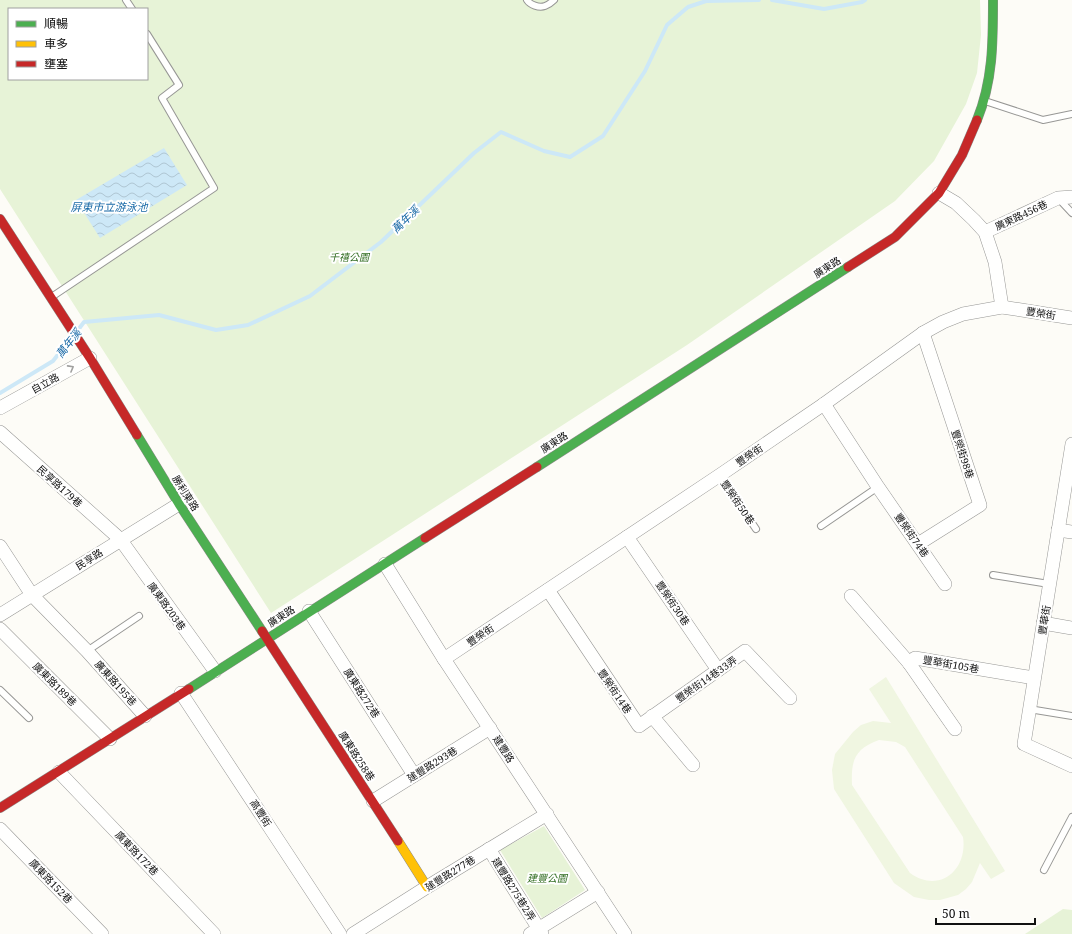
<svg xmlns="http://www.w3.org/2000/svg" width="1072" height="934" font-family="'Noto Serif','Noto Sans TC',serif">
<defs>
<pattern id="water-waves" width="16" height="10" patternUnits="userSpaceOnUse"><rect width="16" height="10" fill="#cde8f7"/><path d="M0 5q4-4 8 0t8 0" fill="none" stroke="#afc6d3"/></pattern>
</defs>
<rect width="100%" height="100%" fill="#fdfcf7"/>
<g fill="#e7f3d7" fill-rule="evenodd">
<path d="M0,0h980l1,35 -4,38 -11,31 -32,57 -39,40 -208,144 -416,268 -271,-424zM9,9h138v70h-138z"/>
<polygon points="544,826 585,890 542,918 500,850"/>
<polygon points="1063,909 1072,910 1072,934 1025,934"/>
</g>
<path fill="#f0f6e1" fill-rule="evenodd" d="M886,677l119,194 -14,8 -11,-16 -8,19 -6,7 -8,6 -18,5h-11l-15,-3 -20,-14 -60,-94 -2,-19 3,-16 18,-22 8,-7 12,-4 18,2 -22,-34zM879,740l17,2 9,5 58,90c5,33 -24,57 -53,36l-58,-88c-1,-24 2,-36 27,-45z"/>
<polygon fill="url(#water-waves)" points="164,148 187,185 100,238 76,200"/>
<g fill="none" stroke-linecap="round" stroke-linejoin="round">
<g stroke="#cde8f7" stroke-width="4">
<polyline points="772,0 824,9 862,2 865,0"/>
<polyline points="78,330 84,322 159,315 216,330 248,325 310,296 381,242 474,153 501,132 544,151 570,157 603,136 645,71 667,25 688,7 706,1 759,0"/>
<polyline points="0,393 53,361 71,338"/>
</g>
<defs>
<g id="lane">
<polyline points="126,0 132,9"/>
<path d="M527,0c3,5 12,8 18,6 3,-1 7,-4 9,-6"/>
<polyline points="985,101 1043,120 1072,114"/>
<polyline points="1058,198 1072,213"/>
<polyline points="53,296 214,188 162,98 179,85 147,34"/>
<polyline points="720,475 756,529"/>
<polyline points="821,526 878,487"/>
<polyline points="993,575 1049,584"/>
<polyline points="87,651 139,616"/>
<polyline points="0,690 29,718"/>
<polyline points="1029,709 1072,716"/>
<polyline points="1044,870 1072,817"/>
</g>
<g id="street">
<polyline points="939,193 956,203 974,220 985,232 995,262 1002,307"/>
<polyline points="985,232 1058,198 1072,197"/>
<polyline points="824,404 878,487 945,584"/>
<polyline points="0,408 90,358"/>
<polyline points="0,432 120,539 215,671"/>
<polyline points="1072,444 1024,744 1072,766"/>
<polyline points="1058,530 1072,532"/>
<polyline points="627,537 718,670"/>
<polyline points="918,544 980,505 923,333"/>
<polyline points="0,546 32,595 87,651 145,716"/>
<polyline points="385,564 444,659 625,934"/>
<polyline points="548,590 639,726 745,651 790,698"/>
<polyline points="851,596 909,663 915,658 1034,678"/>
<polyline points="309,611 414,775"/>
<polyline points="0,615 179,504"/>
<polyline points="1043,623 1072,628"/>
<polyline points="0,629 110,739"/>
<polyline points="444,659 720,475 824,404 923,333 943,322 963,314 1002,307 1072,318"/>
<polyline points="909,663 955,729"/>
<polyline points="181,693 340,934"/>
<polyline points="652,716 693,765"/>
<polyline points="59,772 214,934"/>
<polyline points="373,801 490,728"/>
<polyline points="0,829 102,934"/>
<polyline points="489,849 542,934"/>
<polyline points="353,934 427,887 547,814"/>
<polyline points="530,934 598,892"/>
</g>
<g id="fast">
<path d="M977,120c16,-39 16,-78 16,-120"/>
<polyline points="137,435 179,504 262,631"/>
<polyline points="537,467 848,267"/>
<polyline points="189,689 425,538"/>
</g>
<polyline id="slow" points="398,841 427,887"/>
<g id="jam">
<polyline points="0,219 90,358 137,435"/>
<polyline points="848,267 895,237 939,193 962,155 977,120"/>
<polyline points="425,538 537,467"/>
<polyline points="262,631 398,841"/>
<polyline points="0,808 189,689"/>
</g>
</defs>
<use href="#lane" stroke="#979795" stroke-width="8"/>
<use href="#street" stroke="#979795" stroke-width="14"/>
<use href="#fast" stroke="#8e8d8b" stroke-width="10"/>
<use href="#slow" stroke="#8e8d8b" stroke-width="10"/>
<use href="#jam" stroke="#8e8d8b" stroke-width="10"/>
<use href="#lane" stroke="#fffffe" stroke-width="6"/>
<use href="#street" stroke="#fffffe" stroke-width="13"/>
<use href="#fast" stroke="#4caf50" stroke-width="9"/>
<use href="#slow" stroke="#ffc107" stroke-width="9"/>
<use href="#jam" stroke="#c62828" stroke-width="9"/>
</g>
<defs><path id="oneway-chevron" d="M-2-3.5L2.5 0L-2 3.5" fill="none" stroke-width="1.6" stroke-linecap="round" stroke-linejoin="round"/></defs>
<use stroke="#a0a09f" href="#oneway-chevron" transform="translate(71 368) rotate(-29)"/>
<g text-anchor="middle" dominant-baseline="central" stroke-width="4" stroke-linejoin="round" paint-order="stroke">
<g font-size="10" fill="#111" stroke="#fff">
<text transform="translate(1021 215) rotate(-25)">廣東路456巷</text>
<text transform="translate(827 267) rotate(-33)">廣東路</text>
<text transform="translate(1041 313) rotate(9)">豐榮街</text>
<text transform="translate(45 383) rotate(-29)">自立路</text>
<text transform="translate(554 442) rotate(-33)">廣東路</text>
<text transform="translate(963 454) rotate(72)">豐榮街98巷</text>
<text transform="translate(749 455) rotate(-34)">豐榮街</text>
<text transform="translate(60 486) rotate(42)">民享路179巷</text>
<text transform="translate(186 493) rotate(58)">勝利東路</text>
<text transform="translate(738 502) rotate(56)">豐榮街50巷</text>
<text transform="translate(912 535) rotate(55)">豐榮街74巷</text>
<text transform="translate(89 559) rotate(-32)">民享路</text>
<text transform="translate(673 603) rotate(56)">豐榮街30巷</text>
<text transform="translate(167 606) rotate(54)">廣東路203巷</text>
<text transform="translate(281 616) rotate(-33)">廣東路</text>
<text transform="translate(1044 620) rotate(-81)">豐華街</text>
<text transform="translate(480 635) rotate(-34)">豐榮街</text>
<text transform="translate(951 664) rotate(10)">豐華街105巷</text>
<text transform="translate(706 679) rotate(-35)">豐榮街14巷33弄</text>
<text transform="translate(116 683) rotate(48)">廣東路195巷</text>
<text transform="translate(55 684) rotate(45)">廣東路189巷</text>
<text transform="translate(615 691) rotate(56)">豐榮街14巷</text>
<text transform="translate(362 693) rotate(57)">廣東路272巷</text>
<text transform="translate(504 749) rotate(57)">建豐路</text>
<text transform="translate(357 756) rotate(57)">廣東路258巷</text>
<text transform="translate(432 764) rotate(-32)">建豐路293巷</text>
<text transform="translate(261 813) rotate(57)">高豐街</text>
<text transform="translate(137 853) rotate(46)">廣東路172巷</text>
<text transform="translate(450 873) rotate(-32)">建豐路277巷</text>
<text transform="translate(51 881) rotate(46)">廣東路152巷</text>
<text transform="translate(514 889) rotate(58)">建豐路275巷2弄</text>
</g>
<g font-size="10" font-style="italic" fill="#2f6b1f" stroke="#fff">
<text x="349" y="257">千禧公園</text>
<text x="547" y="878">建豐公園</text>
</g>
<g font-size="11" font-style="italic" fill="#1768a6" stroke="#fff">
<text x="109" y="206">屏東市立游泳池</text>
<text transform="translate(405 219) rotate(-44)">萬年溪</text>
<text transform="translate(68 343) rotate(-52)">萬年溪</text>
</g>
</g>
<rect x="8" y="8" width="140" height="72" fill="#ffffff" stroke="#a0a0a0"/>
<rect x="16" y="21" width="20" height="6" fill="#4caf50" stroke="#a0a0a0"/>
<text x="44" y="28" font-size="12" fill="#111111">順暢</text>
<rect x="16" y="41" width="20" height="6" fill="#ffc107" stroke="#a0a0a0"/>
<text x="44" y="48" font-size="12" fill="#111111">車多</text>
<rect x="16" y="61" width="20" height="6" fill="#c62828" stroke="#a0a0a0"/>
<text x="44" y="68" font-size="12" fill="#111111">壅塞</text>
<path d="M936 918v6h99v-6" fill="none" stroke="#111111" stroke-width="2"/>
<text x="942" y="918" font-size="12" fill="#111111" stroke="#ffffff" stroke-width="3" paint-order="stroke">50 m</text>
</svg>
